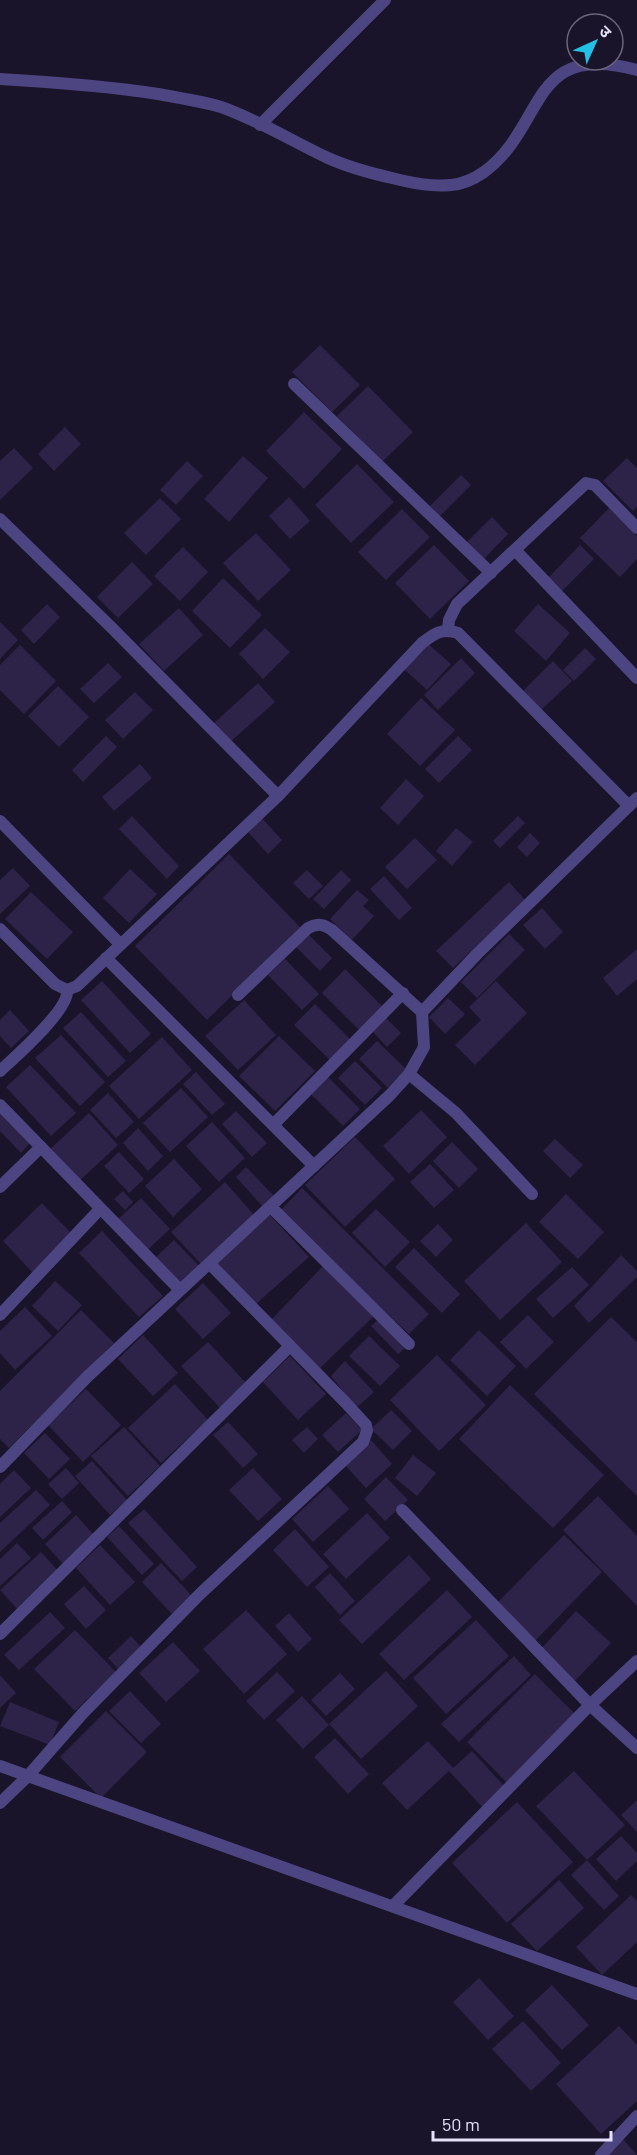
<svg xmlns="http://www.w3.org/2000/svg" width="637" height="2155" font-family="Barlow,'Noto Sans Devanagari',sans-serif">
<rect width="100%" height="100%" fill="#191429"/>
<g fill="#2d2247">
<polygon points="320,345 360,385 332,412 292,372"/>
<polygon points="368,386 413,432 382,462 337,416"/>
<polygon points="304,412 342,449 304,489 266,451"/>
<polygon points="65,427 81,444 54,471 38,454"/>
<polygon points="14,448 33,468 0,500 0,461"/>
<polygon points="243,456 268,478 229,522 204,499"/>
<polygon points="627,458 637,468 637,507 633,511 603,481"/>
<polygon points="187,461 203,476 176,505 160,490"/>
<polygon points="357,464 394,502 351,543 315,505"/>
<polygon points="461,475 471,485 440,516 430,506"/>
<polygon points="289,497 310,521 290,539 269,516"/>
<polygon points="160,498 181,519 146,555 124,533"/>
<polygon points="609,508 637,536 637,559 620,577 580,538"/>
<polygon points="402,509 430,537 386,580 358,552"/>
<polygon points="492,517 508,534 482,561 465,544"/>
<polygon points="256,533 291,570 258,601 223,563"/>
<polygon points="434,545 469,581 430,619 395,583"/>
<polygon points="580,545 594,559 562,591 548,578"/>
<polygon points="183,547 208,572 180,601 154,576"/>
<polygon points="132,562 153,584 118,618 97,597"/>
<polygon points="223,578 262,615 230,648 192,611"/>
<polygon points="47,604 60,617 34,644 21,630"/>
<polygon points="538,604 570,633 546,661 514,631"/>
<polygon points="179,608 203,635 164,671 139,644"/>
<polygon points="0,622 18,640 0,659"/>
<polygon points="265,628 290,652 263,679 239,654"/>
<polygon points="427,643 451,664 427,690 404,669"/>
<polygon points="20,645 56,681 24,714 0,690 0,665"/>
<polygon points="585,648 596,659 574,681 563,670"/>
<polygon points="461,658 475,673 438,710 424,695"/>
<polygon points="553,661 572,681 540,711 521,693"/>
<polygon points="108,663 122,677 94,703 80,689"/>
<polygon points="258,683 275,702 230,742 213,724"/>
<polygon points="58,686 89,717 59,747 28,716"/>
<polygon points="135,692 153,710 123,739 105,720"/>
<polygon points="421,698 455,730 420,766 387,734"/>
<polygon points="106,736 117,747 83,782 72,770"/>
<polygon points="458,736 472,750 439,783 425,769"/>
<polygon points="140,764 152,778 114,811 102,797"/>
<polygon points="406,779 424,796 398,825 380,808"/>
<polygon points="132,816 179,866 167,879 119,829"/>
<polygon points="518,816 525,823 500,848 493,841"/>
<polygon points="261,817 282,840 268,854 247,831"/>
<polygon points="456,828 473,842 452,866 436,851"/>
<polygon points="530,833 540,843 527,857 517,847"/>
<polygon points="415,838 437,860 407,889 385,867"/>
<polygon points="229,854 301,928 207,1020 135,946"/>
<polygon points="13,868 30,886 0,914 0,880"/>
<polygon points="130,869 157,894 129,923 103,898"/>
<polygon points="307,870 323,886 309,899 293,883"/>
<polygon points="341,870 351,880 324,909 313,899"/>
<polygon points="384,876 412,908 399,920 370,889"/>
<polygon points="509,882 525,900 453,968 436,951"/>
<polygon points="357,890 369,900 363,906 374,916 352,940 330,919"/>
<polygon points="31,892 73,932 47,959 5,919"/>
<polygon points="542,908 563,932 545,949 523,925"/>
<polygon points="305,931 332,958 320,971 293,944"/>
<polygon points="509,934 525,950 477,998 461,982"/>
<polygon points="637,949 637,979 617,996 603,978"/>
<polygon points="285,959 319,994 302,1010 268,975"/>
<polygon points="345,969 383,1007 360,1031 322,993"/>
<polygon points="102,981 151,1034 130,1053 81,1000"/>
<polygon points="496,981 527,1013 475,1065 455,1045 481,1020 469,1007"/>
<polygon points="448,998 465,1014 445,1034 429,1017"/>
<polygon points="244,1000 276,1035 238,1070 205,1036"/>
<polygon points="315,1004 352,1041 332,1062 294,1025"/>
<polygon points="10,1010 29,1031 11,1048 0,1036 0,1020"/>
<polygon points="81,1012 126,1061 108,1077 63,1028"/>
<polygon points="385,1017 401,1033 387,1047 372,1031"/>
<polygon points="61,1035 105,1082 80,1106 35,1058"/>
<polygon points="279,1036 315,1071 275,1111 239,1076"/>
<polygon points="162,1037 192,1070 139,1119 109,1086"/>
<polygon points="377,1041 406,1069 388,1088 359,1059"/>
<polygon points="355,1061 382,1088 365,1105 338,1078"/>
<polygon points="30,1065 76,1113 51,1136 6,1087"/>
<polygon points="196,1072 225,1104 212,1115 183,1084"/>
<polygon points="327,1076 360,1109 343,1126 310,1093"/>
<polygon points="181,1088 208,1117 170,1152 143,1123"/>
<polygon points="108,1093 134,1122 116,1138 90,1110"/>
<polygon points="0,1109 31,1142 21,1153 0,1131"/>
<polygon points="421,1110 447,1137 409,1174 383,1146"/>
<polygon points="236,1111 267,1143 252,1157 222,1124"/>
<polygon points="89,1113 118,1145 77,1183 48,1151"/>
<polygon points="212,1122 245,1158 219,1182 186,1146"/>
<polygon points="138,1128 163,1156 148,1171 123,1143"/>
<polygon points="355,1137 395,1179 345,1227 305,1185"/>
<polygon points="555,1139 583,1165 570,1178 543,1151"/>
<polygon points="452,1142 478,1169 459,1188 433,1161"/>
<polygon points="119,1152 144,1179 129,1193 104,1166"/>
<polygon points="174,1159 202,1189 173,1217 145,1186"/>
<polygon points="430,1164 454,1190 434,1208 410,1182"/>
<polygon points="246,1167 274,1196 263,1207 236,1177"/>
<polygon points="225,1182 255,1216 202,1265 171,1232"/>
<polygon points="302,1188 429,1314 409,1334 279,1212"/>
<polygon points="123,1191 133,1202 125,1210 114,1199"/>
<polygon points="566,1194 604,1232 578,1259 539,1222"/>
<polygon points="141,1198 170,1229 145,1252 116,1221"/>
<polygon points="42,1203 72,1234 33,1273 3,1241"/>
<polygon points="376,1209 410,1242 385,1267 352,1233"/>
<polygon points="269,1214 309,1257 256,1304 217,1263"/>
<polygon points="526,1223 562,1262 500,1320 464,1281"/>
<polygon points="438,1224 453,1240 436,1257 420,1241"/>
<polygon points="102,1231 163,1296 139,1317 79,1253"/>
<polygon points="174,1240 200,1267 179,1287 154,1259"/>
<polygon points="414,1248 460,1294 442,1313 395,1267"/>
<polygon points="621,1255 637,1271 637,1277 589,1323 574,1306"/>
<polygon points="324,1265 374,1316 319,1369 271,1320"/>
<polygon points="572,1267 589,1285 553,1318 536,1299"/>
<polygon points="55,1281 82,1305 58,1331 32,1306"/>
<polygon points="203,1283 231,1313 203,1339 175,1309"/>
<polygon points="25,1307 52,1336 15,1370 0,1353 0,1331"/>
<polygon points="81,1310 114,1343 9,1448 0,1439 0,1391"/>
<polygon points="528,1315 554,1342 526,1369 500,1342"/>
<polygon points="611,1317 637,1342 637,1496 534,1394"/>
<polygon points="378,1320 405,1348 398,1354 371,1326"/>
<polygon points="479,1330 516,1366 487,1396 450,1360"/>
<polygon points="143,1335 178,1373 153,1396 118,1359"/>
<polygon points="369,1336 400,1366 380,1386 349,1356"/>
<polygon points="208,1342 247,1384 221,1409 181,1366"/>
<polygon points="437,1355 486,1405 439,1451 390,1400"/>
<polygon points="290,1356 326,1394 298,1420 263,1382"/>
<polygon points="345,1361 374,1392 356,1408 331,1376"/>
<polygon points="175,1384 208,1420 161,1463 128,1428"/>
<polygon points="510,1385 604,1475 553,1528 459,1439"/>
<polygon points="86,1389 121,1425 83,1462 48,1425"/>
<polygon points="391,1410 412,1431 393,1450 371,1429"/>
<polygon points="346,1413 362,1430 338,1452 322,1435"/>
<polygon points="228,1422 258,1454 243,1468 213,1435"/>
<polygon points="124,1427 160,1466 128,1496 91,1456"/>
<polygon points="307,1427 318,1439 304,1453 292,1440"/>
<polygon points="45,1433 70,1459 49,1479 24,1453"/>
<polygon points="371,1440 392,1464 366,1488 345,1465"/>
<polygon points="413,1455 436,1473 417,1496 395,1478"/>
<polygon points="92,1461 127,1500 110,1515 75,1476"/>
<polygon points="66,1468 79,1483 62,1499 48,1484"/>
<polygon points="253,1468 282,1499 258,1521 229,1490"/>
<polygon points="14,1470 31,1488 0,1517 0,1484"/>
<polygon points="386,1477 408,1500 385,1521 364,1499"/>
<polygon points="328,1486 349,1509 313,1542 292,1519"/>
<polygon points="36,1490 50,1505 0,1552 0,1523"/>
<polygon points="598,1496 637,1536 637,1606 563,1530"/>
<polygon points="62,1501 72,1512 43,1540 32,1528"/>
<polygon points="144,1509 197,1567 182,1581 128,1523"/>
<polygon points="367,1513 390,1538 346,1579 323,1554"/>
<polygon points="76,1515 94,1535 63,1564 45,1544"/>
<polygon points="119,1526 154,1564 142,1575 107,1537"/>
<polygon points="295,1529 329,1567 307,1587 273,1550"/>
<polygon points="564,1535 602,1572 535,1641 496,1604"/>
<polygon points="17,1543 31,1558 0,1586 0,1559"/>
<polygon points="100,1545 135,1582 110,1605 76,1568"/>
<polygon points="41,1552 59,1572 18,1610 0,1590"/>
<polygon points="409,1555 431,1579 362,1644 339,1620"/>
<polygon points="161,1563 192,1596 172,1614 142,1582"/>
<polygon points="330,1573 355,1601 340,1615 315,1587"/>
<polygon points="84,1586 106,1610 86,1629 64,1604"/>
<polygon points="447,1590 472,1617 404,1680 379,1654"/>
<polygon points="246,1610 287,1654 244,1694 203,1649"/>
<polygon points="576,1611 611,1643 573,1683 539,1651"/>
<polygon points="50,1612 65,1628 19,1670 4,1655"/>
<polygon points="289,1613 312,1639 298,1652 275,1626"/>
<polygon points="476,1620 509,1656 446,1714 413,1678"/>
<polygon points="75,1630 116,1672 75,1711 34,1669"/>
<polygon points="131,1636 141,1647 118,1669 108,1658"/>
<polygon points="173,1642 200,1671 166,1702 139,1673"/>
<polygon points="514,1656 531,1675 459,1742 441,1724"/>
<polygon points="386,1671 418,1706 361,1759 329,1724"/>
<polygon points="277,1672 295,1691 264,1720 246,1701"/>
<polygon points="340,1673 355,1689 326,1716 311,1700"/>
<polygon points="535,1674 577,1716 508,1784 467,1742"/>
<polygon points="0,1675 16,1693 0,1708"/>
<polygon points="130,1691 161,1724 141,1743 109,1711"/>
<polygon points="302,1696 329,1725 303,1749 276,1720"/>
<polygon points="10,1702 59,1722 50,1745 0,1726"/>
<polygon points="106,1711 147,1752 101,1798 60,1757"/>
<polygon points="335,1738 369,1774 348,1794 314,1757"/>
<polygon points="428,1741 453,1768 472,1751 506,1788 484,1809 449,1771 407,1810 382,1783"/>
<polygon points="574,1771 625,1825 587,1860 536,1806"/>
<polygon points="637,1800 637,1832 621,1815"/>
<polygon points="517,1802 573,1862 507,1923 452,1863"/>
<polygon points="621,1836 637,1853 637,1861 616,1881 596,1859"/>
<polygon points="587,1860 619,1896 604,1910 571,1875"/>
<polygon points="559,1880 584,1908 537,1951 511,1924"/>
<polygon points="631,1895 637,1901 637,1942 602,1975 576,1947"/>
<polygon points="479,1978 514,2016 488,2040 453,2002"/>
<polygon points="552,1985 589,2025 562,2050 525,2010"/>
<polygon points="523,2021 561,2063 531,2091 492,2049"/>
<polygon points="619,2026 637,2045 637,2101 601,2134 556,2084"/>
<polygon points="623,2139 637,2155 608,2155"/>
</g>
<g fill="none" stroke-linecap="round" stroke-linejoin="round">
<g stroke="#4c4582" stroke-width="12">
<polyline points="590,1705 637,1661"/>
<polyline points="601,2155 637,2116"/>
</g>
<g stroke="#4c4582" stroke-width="12">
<path d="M0,79c53,3 106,7 158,15 21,4 43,7 63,13 37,13 71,34 107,51 20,9 42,15 64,20 20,5 39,9 59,7 12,-1 23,-6 33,-13 63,-46 44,-132 153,-102"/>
<polyline points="260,125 385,0"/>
<polyline points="294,384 491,573"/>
<polyline points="0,519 112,628 278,796"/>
<polyline points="516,551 637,678"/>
<polyline points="448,630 449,620 457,604 586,483 595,485 637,528"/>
<polyline points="0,821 120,944"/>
<path d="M0,929l55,55 12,6 10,-4 201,-190 144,-153c13,-10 20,-15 36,-10l171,173"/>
<polyline points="106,958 314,1166"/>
<path d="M238,995l70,-67c10,-5 15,-4 24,2l90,82"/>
<path d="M0,1071c15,-14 70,-62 67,-81"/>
<polyline points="409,1074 456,1113 532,1194"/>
<polyline points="0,1105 180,1290"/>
<polyline points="273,1125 403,993"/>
<polyline points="0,1187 41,1147"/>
<polyline points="271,1207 409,1344"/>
<polyline points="0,1315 100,1209"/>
<polyline points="0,1467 87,1377 390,1095 409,1074 424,1047 422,1012 478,953 637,798"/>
<polyline points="0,1634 290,1346"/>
<polyline points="590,1705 637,1748"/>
<polyline points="0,1803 27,1777 83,1713 200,1594 363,1442 367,1431 366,1425 345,1402 210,1264"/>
<polyline points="393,1906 590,1705 402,1510"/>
</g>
<polyline stroke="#4c4582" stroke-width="12" points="0,1766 637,1994"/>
</g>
<g transform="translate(595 42) rotate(45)"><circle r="28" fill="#191429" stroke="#6b657d" stroke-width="1.5"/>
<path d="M0-4.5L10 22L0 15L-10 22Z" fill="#22c0e4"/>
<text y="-9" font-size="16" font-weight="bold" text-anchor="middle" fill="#e5dffb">उ</text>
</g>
<path d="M433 2131v9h178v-9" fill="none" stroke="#e5dffb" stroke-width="3"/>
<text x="442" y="2131" font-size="18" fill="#e5dffb" stroke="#191429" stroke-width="4.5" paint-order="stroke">50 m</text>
</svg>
